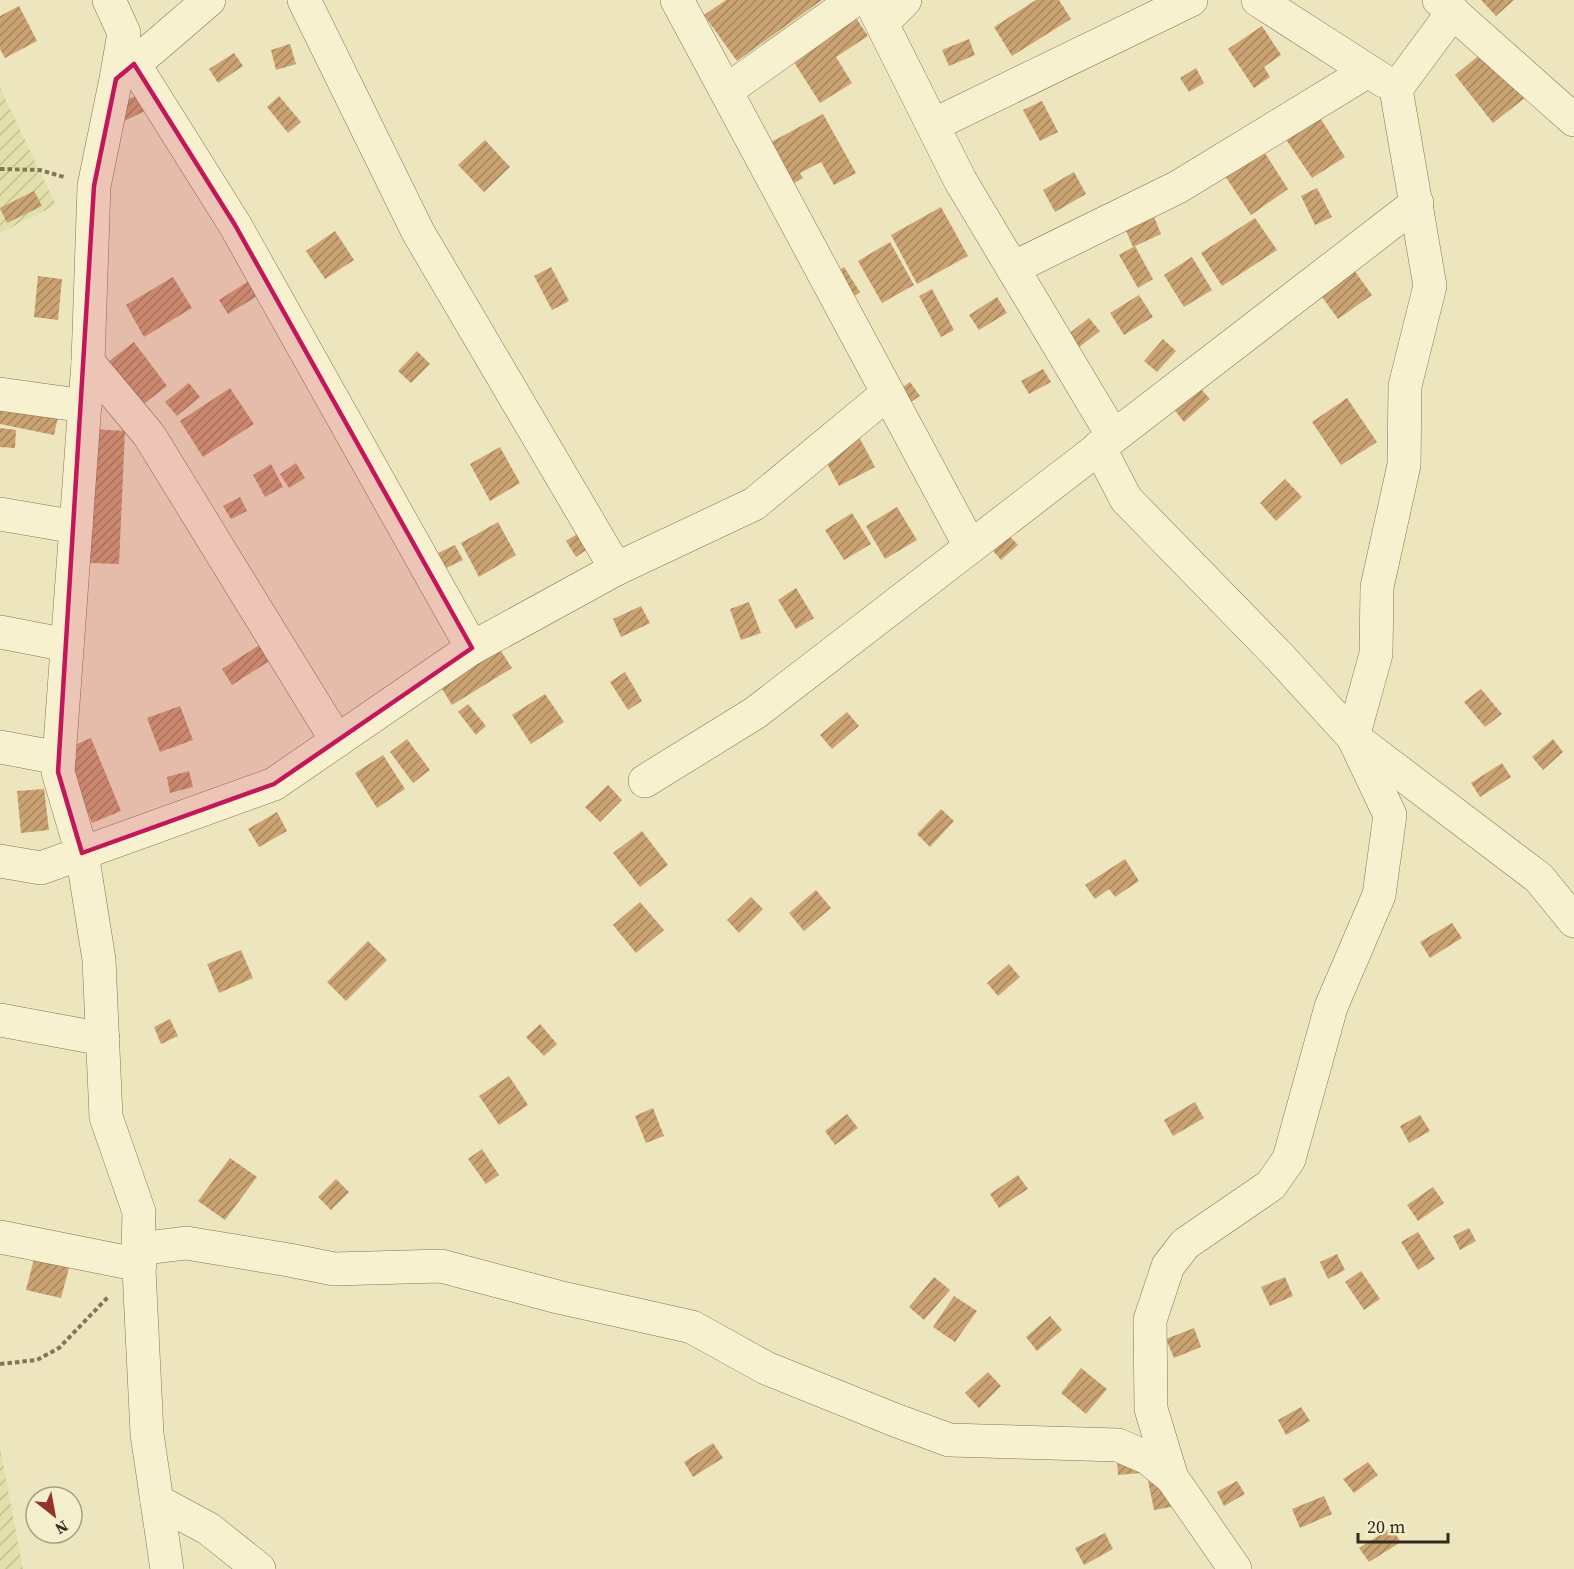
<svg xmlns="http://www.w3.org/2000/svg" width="1574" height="1569" font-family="'Source Serif 4',serif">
<defs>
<pattern id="farmland-furrows" width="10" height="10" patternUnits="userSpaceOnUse" patternTransform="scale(1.5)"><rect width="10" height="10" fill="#e2e0aa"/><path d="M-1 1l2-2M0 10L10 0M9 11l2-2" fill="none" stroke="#c2c092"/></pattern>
<pattern id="building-hatch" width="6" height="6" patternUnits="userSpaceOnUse" patternTransform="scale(1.5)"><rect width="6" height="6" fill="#cba373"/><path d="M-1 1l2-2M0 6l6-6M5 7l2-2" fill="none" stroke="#a5855e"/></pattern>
</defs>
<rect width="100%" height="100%" fill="#ede5bd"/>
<g fill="url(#farmland-furrows)">
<polygon points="0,88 56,205 0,233"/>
<polygon points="0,1448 23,1569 0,1569"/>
</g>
<g fill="url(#building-hatch)">
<polygon points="726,0 822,0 737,61 704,15"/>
<polygon points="1036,0 1059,0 1071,19 1012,56 994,27"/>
<polygon points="1481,0 1514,0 1496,16"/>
<polygon points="19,6 37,41 5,58 0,49 0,16"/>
<polygon points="850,9 868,36 836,57 852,83 820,103 792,59"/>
<polygon points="1262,26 1281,55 1264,67 1270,77 1254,88 1228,49"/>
<polygon points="969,39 975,55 949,66 942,50"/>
<polygon points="290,44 296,64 276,70 271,50"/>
<polygon points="1487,49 1525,98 1493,123 1455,75"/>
<polygon points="234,53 243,66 218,83 209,69"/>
<polygon points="1196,68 1204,83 1189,92 1180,78"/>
<polygon points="137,95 145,111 114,126 106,110"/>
<polygon points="279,96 301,122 288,133 267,107"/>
<polygon points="1042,101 1058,132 1040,141 1023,110"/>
<polygon points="823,114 856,173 834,185 821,162 800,173 803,178 787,187 764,146"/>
<polygon points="1319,116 1345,157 1312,178 1285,138"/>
<polygon points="485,140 510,167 484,192 458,165"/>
<polygon points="1261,147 1288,189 1251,215 1223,173"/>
<polygon points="1074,172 1086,194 1055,212 1043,190"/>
<polygon points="1317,188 1332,217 1315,225 1301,196"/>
<polygon points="34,191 42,206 7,223 0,208"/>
<polygon points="1148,202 1161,234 1133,247 1119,214"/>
<polygon points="941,207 968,256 917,284 891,235"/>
<polygon points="1255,218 1277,250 1222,286 1201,253"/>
<polygon points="335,231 354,260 325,279 306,251"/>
<polygon points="890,242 914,285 882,303 858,261"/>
<polygon points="1135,246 1153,279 1138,288 1119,255"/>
<polygon points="1192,257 1212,290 1184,307 1164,275"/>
<polygon points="1351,266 1372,295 1338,319 1317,290"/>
<polygon points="551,267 569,301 552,310 534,276"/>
<polygon points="844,267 860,292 846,302 829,277"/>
<polygon points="38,276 62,279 58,320 34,317"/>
<polygon points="173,277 192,308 144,337 126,305"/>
<polygon points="255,277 264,292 228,314 219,300"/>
<polygon points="932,289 954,330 941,337 919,296"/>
<polygon points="1139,295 1153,317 1124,335 1110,313"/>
<polygon points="997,297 1007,313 979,330 969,315"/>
<polygon points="1089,318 1100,331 1078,348 1067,335"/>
<polygon points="1163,339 1176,351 1157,372 1144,361"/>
<polygon points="134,342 167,386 141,406 108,362"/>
<polygon points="417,351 430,364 411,383 398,371"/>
<polygon points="1043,369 1051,382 1029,394 1021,381"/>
<polygon points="910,382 920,396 903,407 894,393"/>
<polygon points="189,383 200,397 177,416 165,402"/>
<polygon points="1198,386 1210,399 1184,422 1173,408"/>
<polygon points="230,388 254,424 203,457 180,421"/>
<polygon points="1347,398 1377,442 1341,465 1312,422"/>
<polygon points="62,399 54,435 0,424 0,403"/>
<polygon points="0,428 16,430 15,448 0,447"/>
<polygon points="93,429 125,431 119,564 87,563"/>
<polygon points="858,435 875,467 839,486 822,454"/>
<polygon points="500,447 520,483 490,501 470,464"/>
<polygon points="296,463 305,478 289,488 280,474"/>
<polygon points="271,464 283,487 265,497 253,475"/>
<polygon points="1285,479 1302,497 1276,521 1260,503"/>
<polygon points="240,497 247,511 231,519 223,506"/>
<polygon points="897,507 917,540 885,559 866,526"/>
<polygon points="852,513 871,544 844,560 825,530"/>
<polygon points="498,522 516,555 479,577 461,543"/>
<polygon points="582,531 592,546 576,557 566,541"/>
<polygon points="1005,531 1018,545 1001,560 989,546"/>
<polygon points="455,545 463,560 446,568 438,553"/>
<polygon points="796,588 814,618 796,629 778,600"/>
<polygon points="749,602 761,633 741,640 730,609"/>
<polygon points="641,606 650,623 621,637 613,619"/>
<polygon points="492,637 512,668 452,705 433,674"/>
<polygon points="261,644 271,660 232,685 222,669"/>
<polygon points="625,672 642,701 628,710 610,682"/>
<polygon points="1481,689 1502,714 1485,727 1464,702"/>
<polygon points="545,694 564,722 531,744 512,715"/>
<polygon points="468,704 486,726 476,735 458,712"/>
<polygon points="180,706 193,740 160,752 147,718"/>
<polygon points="847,712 859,726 832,749 820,735"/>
<polygon points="91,738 121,811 92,823 63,750"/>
<polygon points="407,739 430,770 413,783 390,752"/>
<polygon points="1553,739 1563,752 1543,770 1532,757"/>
<polygon points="383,755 405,789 377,808 355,773"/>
<polygon points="1502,763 1511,777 1480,797 1471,783"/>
<polygon points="189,771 193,787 170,793 167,777"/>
<polygon points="608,785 622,800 600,822 585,807"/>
<polygon points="44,789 49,830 21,833 17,791"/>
<polygon points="941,809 954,821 930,847 917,834"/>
<polygon points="277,812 287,831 259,847 248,829"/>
<polygon points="642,831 668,865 640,887 613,853"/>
<polygon points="1125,859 1139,881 1115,897 1109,889 1095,899 1085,885"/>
<polygon points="816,890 831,908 804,931 789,913"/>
<polygon points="751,897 763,909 739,933 727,920"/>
<polygon points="640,902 664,930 636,953 613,925"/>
<polygon points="1452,923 1462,938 1430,958 1420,942"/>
<polygon points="368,941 387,960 346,1001 327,982"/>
<polygon points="241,950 253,978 219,993 207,964"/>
<polygon points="1009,964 1020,977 998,996 987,983"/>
<polygon points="170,1019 178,1036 161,1044 154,1027"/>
<polygon points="540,1024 557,1044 544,1056 526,1037"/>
<polygon points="509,1076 528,1105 499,1125 479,1096"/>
<polygon points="1195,1102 1204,1118 1173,1136 1164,1120"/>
<polygon points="653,1108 664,1136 646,1143 635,1116"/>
<polygon points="847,1114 858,1128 835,1145 825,1131"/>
<polygon points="1420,1115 1430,1131 1409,1143 1400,1126"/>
<polygon points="482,1149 499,1175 486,1184 468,1159"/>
<polygon points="230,1158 257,1177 225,1220 198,1201"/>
<polygon points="1018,1175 1028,1189 999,1208 990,1194"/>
<polygon points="336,1179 349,1192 331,1210 318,1197"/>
<polygon points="1433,1187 1444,1203 1418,1221 1407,1205"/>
<polygon points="1469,1228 1476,1241 1460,1250 1453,1236"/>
<polygon points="1418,1232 1435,1259 1418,1270 1401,1242"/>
<polygon points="1337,1254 1345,1270 1328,1279 1320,1262"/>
<polygon points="34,1259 69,1268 61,1298 26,1290"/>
<polygon points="1361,1271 1380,1299 1364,1310 1345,1282"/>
<polygon points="934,1277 950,1290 924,1320 909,1307"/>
<polygon points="1285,1277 1293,1296 1270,1306 1261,1287"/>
<polygon points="954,1296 977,1311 955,1342 933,1327"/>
<polygon points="1050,1316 1062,1330 1037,1351 1026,1337"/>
<polygon points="1194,1328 1201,1347 1174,1358 1166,1339"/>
<polygon points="1081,1368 1107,1389 1086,1414 1061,1393"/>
<polygon points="988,1372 1001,1386 979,1408 965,1393"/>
<polygon points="1301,1407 1310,1421 1286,1435 1278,1420"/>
<polygon points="713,1443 723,1458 693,1477 684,1462"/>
<polygon points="1117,1458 1151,1472 1118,1475"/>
<polygon points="1368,1462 1378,1475 1354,1493 1343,1479"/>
<polygon points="1165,1478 1171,1507 1154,1510 1148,1481"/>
<polygon points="1237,1481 1245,1494 1224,1506 1217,1492"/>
<polygon points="1324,1496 1332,1514 1300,1528 1292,1509"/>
<polygon points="1391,1528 1401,1542 1369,1562 1359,1548"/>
<polygon points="1105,1533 1113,1549 1084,1565 1075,1548"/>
</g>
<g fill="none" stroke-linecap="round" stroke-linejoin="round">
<defs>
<g id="minor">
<polyline points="109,0 124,33 116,79 94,186 88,362 58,772 82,853 99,960 106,1117 139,1212 138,1249 147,1434 167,1569"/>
<polyline points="304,0 418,232 616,569"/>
<polyline points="677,0 970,546"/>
<polyline points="870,0 960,180 1113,436"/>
<polyline points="1258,0 1384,81"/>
<polyline points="1439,0 1574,120"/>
<polyline points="882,23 905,0"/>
<polyline points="134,64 235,225 472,648"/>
<polyline points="117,79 209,0"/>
<polyline points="726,91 854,0"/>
<polyline points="933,125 1191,0"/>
<polyline points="1013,268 1178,187 1368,71"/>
<polyline points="88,362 149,435 337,741"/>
<polyline points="0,394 85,406"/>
<polyline points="1099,447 1126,499 1278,655 1353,737 1539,878 1574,921"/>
<polyline points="0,514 76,527"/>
<polyline points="0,632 67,645"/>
<polyline points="0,747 59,758"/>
<polyline points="645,781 755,713 1417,203"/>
<polyline points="0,861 41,868 274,784 472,648 616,569 754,504 888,393"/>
<polyline points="0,1020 103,1039"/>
<polyline points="0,1237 140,1265"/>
<polyline points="138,1249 186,1243 289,1260 334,1269 441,1266 558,1297 692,1327 766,1368 895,1420 949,1440 1118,1445 1148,1458 1172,1478"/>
<polyline points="157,1501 209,1529 259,1569"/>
<polyline points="1235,1569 1172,1478 1151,1409 1150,1320 1168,1266 1185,1244 1271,1185 1289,1159 1331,1007 1379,895 1390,815 1353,737 1376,654 1377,587 1404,465 1405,386 1430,286 1396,89 1453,12"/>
</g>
</defs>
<use href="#minor" stroke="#847556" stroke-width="34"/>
<g stroke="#847556" stroke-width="4" stroke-dasharray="4.5 3" stroke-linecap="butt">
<polyline points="0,169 40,170 64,177"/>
<polyline points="0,1364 37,1360 59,1348 109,1296"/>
</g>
<use href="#minor" stroke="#f8f1cf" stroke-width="33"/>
</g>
<path fill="#c2185b" fill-opacity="0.2" stroke="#c2185b" stroke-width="4.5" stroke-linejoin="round" d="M134,64l101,161 237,423 -198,136 -192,69 -24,-81 36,-586 22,-107z"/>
<g transform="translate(54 1515) rotate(149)"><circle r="28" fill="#f4eecc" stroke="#a7a085" stroke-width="1.5"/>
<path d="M0-4.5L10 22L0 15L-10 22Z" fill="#923528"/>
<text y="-9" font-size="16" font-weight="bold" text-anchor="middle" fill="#332a1b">N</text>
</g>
<path d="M1358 1533v9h90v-9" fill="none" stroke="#332a1b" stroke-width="3"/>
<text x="1367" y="1533" font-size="18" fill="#332a1b" stroke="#f4eecc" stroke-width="4.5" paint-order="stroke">20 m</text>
</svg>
